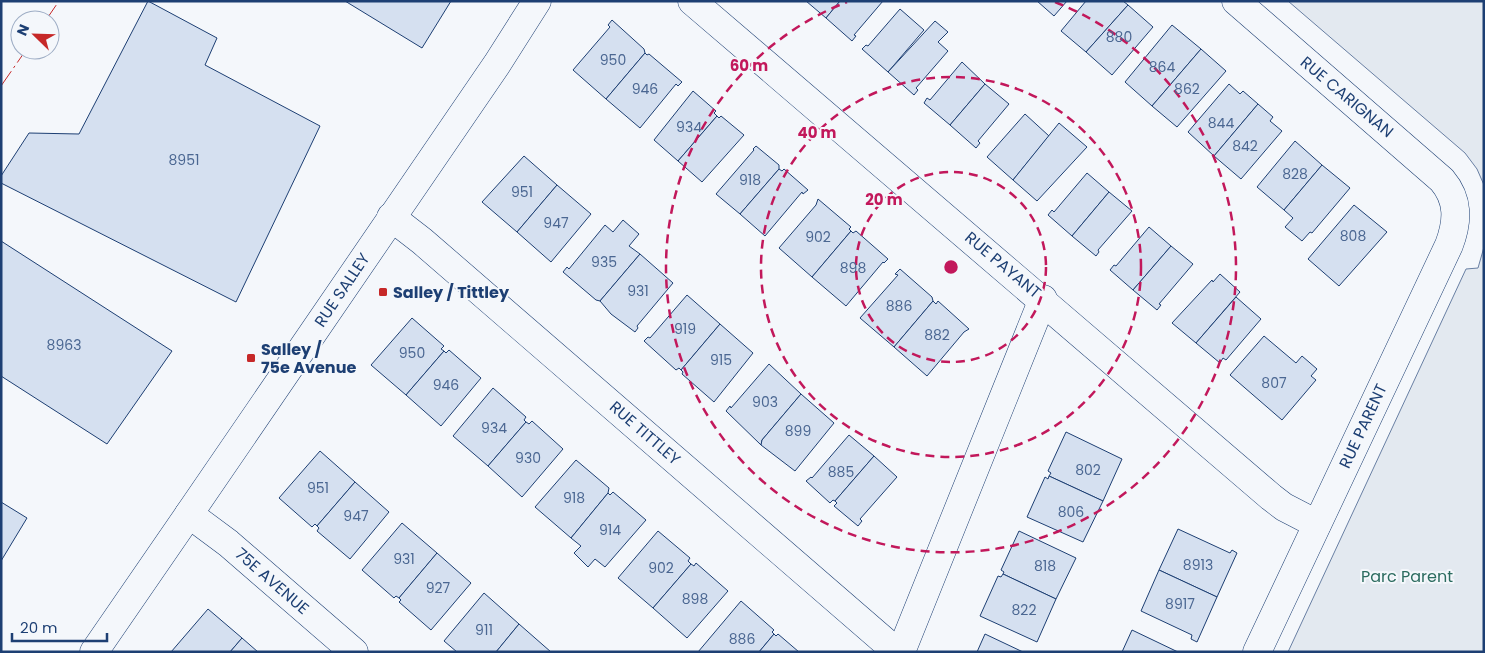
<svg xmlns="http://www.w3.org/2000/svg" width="1485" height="653" font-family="Poppins,sans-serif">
<rect width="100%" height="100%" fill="#f4f7fb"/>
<g fill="#e3e9f0" stroke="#687fa3">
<polygon points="1288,1 1484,1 1484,185 1477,169 1465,153"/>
<polygon points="1484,247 1484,652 1288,652 1466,269 1478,268"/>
</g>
<g fill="#d5e0f0" stroke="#1d3f73">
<polygon points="148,1 217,38 205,65 320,126 236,302 1,183 1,176 29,133 79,134"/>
<polygon points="345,1 451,1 422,48"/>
<polygon points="806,1 840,1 826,18"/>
<polygon points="840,1 883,1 854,35 856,36 852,41 826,18"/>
<polygon points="1037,1 1067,1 1054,16"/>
<polygon points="1086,1 1123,1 1128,5 1086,52 1061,31"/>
<polygon points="1128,5 1153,27 1112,75 1086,52"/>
<polygon points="900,9 924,30 888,72 862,49 866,45 868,46"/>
<polygon points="612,20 644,49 645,53 606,99 573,70 610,27 608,25"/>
<polygon points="935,21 948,32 938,42 948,51 916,88 918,90 914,95 888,72"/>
<polygon points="1172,25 1201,49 1152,106 1125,82"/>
<polygon points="1201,49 1226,71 1177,127 1152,106"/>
<polygon points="645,53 647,55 649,54 682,82 678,86 676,84 640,128 606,99"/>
<polygon points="962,62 985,84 950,125 924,103 927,98 930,100"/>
<polygon points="985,84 1009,104 978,141 980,143 976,148 950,125"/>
<polygon points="1229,84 1240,94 1243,91 1258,104 1214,156 1188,132"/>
<polygon points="693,91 716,111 714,113 717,116 678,161 654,140"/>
<polygon points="1258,104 1273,117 1270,121 1282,131 1241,179 1214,156"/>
<polygon points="1025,114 1049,136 1013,180 987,157"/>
<polygon points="717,116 719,118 721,116 744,135 702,182 678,161"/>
<polygon points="1059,123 1087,147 1037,201 1013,180"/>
<polygon points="1295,141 1322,165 1284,210 1257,187"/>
<polygon points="756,146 779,165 779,169 740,214 716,194 754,150 753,149"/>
<polygon points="524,156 557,185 517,232 482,202"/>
<polygon points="1322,165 1350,188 1312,233 1310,232 1302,241 1285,227 1293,218 1284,210"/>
<polygon points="779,169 782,171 784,169 808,190 803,194 802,192 765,236 740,214"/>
<polygon points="1087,173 1109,192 1072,236 1048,215 1052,210 1054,212"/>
<polygon points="557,185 591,214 551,262 517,232"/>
<polygon points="1109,192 1132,211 1098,250 1099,252 1096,256 1072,236"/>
<polygon points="818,199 851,227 849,229 851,231 812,277 779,248 816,205"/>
<polygon points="1354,205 1387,232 1339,286 1308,259"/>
<polygon points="623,220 639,234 629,246 640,254 600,301 596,300 563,272 567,267 569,269 605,225 613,232"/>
<polygon points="1149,227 1171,246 1133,290 1110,270 1114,265 1116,266"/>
<polygon points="851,231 853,233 856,231 888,259 884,263 883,262 846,306 812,277"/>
<polygon points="1,241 172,351 107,444 1,376"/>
<polygon points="1171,246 1193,264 1159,304 1161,305 1157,310 1133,290"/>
<polygon points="640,254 673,283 637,326 638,328 635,332 611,314 600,301"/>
<polygon points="900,269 932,297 933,301 894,347 860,318 898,275 895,274"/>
<polygon points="1220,274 1240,292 1196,343 1172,323 1212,280 1213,282"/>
<polygon points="687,295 720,324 681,370 679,368 676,370 644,341 648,337 650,338"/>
<polygon points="1236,297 1261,319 1226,360 1223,358 1220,363 1196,343"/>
<polygon points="933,301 936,304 938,301 969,329 964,332 927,376 894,347"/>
<polygon points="412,318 444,346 441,349 444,351 406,395 371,365"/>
<polygon points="720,324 753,353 714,402 682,374 683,372 681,370"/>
<polygon points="1264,336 1296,363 1302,356 1317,369 1311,376 1316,380 1282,420 1230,375"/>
<polygon points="449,350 481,378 441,426 406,395 444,351 446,353"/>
<polygon points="769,364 801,394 762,440 761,445 726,411 730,406 731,408"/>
<polygon points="493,388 526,417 524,420 526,422 488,466 453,436"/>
<polygon points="801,394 834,423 795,471 761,445 762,440"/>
<polygon points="532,421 563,449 522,497 488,466 526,422 529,424"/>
<polygon points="1066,432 1122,459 1103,501 1049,476 1051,473 1048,471"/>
<polygon points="849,435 874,456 835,501 833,500 830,503 806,481 811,477 812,478"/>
<polygon points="320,451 355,482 317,526 315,524 312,527 279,498"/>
<polygon points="874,456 897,477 860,519 862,521 858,526 834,506 837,503 835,501"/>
<polygon points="576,460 609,488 608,493 571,538 535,507"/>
<polygon points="1049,476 1103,501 1083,542 1027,517 1045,477 1048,479"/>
<polygon points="355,482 389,512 350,559 317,531 319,528 317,526"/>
<polygon points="613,492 646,520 605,567 595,559 588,567 574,553 581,546 571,538 608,493 610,495"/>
<polygon points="1,502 27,518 1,561"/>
<polygon points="402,523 437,553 399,598 396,596 394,598 362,570"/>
<polygon points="1178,529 1230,553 1232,550 1237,553 1217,597 1159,570"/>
<polygon points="658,531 690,558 688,561 691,564 653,608 618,578"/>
<polygon points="1019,531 1076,558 1056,599 1003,574 1004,572 1001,570"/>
<polygon points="437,553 471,583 431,630 399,602 401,600 399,598"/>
<polygon points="696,563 728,591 687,638 653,608 691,564 694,566"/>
<polygon points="1159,570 1217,597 1197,642 1191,639 1192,635 1141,611"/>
<polygon points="1003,574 1056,599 1037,642 980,616 998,576 1001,577"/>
<polygon points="484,593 519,624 496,652 457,652 444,641"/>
<polygon points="741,601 774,630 772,632 774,634 759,652 698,652"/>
<polygon points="208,609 242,638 230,652 171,652"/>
<polygon points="519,624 551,652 496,652"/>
<polygon points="1132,630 1178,652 1122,652"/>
<polygon points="774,634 776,636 778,634 799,652 759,652"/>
<polygon points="985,634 1023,652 977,652"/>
<polygon points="242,638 258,652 230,652"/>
</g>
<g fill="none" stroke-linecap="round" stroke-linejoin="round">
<defs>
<g id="minor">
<polyline points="692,1 1271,497 1284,507 1317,524"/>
<path d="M1236,1l206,179c17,20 16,41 7,65l-192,407"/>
<polyline points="391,217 422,241 897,652"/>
<polyline points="94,652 189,514"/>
<polyline points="901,652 1043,299"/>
</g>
<polyline id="tertiary" points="354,652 228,543 189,514 497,64 537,1"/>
</defs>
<use href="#minor" stroke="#1d3f73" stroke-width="29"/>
<use href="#tertiary" stroke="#1d3f73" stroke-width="29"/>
<use href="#minor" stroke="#f4f7fb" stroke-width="28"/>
<use href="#tertiary" stroke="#f4f7fb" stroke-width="28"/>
<g stroke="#c62828" stroke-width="1" stroke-dasharray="18 4 2.5 4" stroke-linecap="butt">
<polyline points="46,20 59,1"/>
<polyline points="1,86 26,50"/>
</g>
</g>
<g fill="none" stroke="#c2185b" stroke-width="2.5" stroke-dasharray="9 6">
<circle cx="951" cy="267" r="95"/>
<circle cx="951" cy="267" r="190"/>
<path d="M1055 2A285 285 0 1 1 847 2"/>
</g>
<g fill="#c62828" stroke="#f4f7fb" stroke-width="2">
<rect x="378" y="287" width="10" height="10" rx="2.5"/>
<rect x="246" y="353" width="10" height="10" rx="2.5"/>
</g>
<g text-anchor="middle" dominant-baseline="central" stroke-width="4" stroke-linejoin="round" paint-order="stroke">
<g font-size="14" fill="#4b6792">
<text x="1119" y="37">880</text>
<text x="613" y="60">950</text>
<text x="1162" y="67">864</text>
<text x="645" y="89">946</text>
<text x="1187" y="89">862</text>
<text x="1221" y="123">844</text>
<text x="689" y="127">934</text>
<text x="1245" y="146">842</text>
<text x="184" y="160">8951</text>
<text x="1295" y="174">828</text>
<text x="750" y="180">918</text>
<text x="522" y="192">951</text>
<text x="556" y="223">947</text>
<text x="1353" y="236">808</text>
<text x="818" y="237">902</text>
<text x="604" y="262">935</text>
<text x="853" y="268">898</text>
<text x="638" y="291">931</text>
<text x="899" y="306">886</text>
<text x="685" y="329">919</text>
<text x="937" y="335">882</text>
<text x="64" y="345">8963</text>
<text x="412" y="353">950</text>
<text x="721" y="360">915</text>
<text x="1274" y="383">807</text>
<text x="446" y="385">946</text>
<text x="765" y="402">903</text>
<text x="494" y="428">934</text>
<text x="798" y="431">899</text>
<text x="528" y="458">930</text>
<text x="1088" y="470">802</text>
<text x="841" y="472">885</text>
<text x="318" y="488">951</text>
<text x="574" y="498">918</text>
<text x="1071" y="512">806</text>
<text x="356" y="516">947</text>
<text x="610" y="530">914</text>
<text x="404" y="559">931</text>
<text x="1198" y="565">8913</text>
<text x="1045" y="566">818</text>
<text x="661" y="568">902</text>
<text x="438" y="588">927</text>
<text x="695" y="599">898</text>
<text x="1180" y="604">8917</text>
<text x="1024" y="610">822</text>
<text x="484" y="630">911</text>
<text x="742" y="639">886</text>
</g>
<g font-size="16" fill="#1d3f73" stroke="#f4f7fb">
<text transform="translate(1347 97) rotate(40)">RUE CARIGNAN</text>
<text transform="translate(1003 265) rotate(40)">RUE PAYANT</text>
<text transform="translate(342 290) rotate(-56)">RUE SALLEY</text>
<text transform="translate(1363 426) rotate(-65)">RUE PARENT</text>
<text transform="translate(645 433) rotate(41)">RUE TITTLEY</text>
<text transform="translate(272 581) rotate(41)">75E AVENUE</text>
</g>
<g font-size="16" font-weight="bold" fill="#1d3f73" stroke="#f4f7fb" text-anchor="start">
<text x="393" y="292">Salley / Tittley</text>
<text x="261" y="349">Salley /<tspan x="261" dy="18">75e Avenue</tspan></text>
</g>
<g font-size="16" fill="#2c6c60" stroke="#f4f7fb">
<text x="1407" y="576">Parc Parent</text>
</g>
</g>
<circle cx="951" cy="267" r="8" fill="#c2185b" stroke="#f4f7fb" stroke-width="2.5"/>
<g font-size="15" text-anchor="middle" font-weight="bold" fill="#c2185b" stroke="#f4f7fb" stroke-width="4" stroke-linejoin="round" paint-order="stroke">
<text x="749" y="71">60 m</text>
<text x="817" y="138">40 m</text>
<text x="884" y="205">20 m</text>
</g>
<rect width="1485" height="653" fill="none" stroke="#1d3f73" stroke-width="5"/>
<g transform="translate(35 35) rotate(293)"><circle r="24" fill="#f4f7fb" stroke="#9eadc5"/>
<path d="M0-4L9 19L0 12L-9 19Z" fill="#c62828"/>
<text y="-8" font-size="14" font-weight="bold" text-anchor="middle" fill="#1d3f73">N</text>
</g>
<path d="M12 633v8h95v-8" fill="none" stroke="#1d3f73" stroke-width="2.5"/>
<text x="20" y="633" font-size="15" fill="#1d3f73" stroke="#f4f7fb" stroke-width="4" paint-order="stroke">20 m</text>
</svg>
